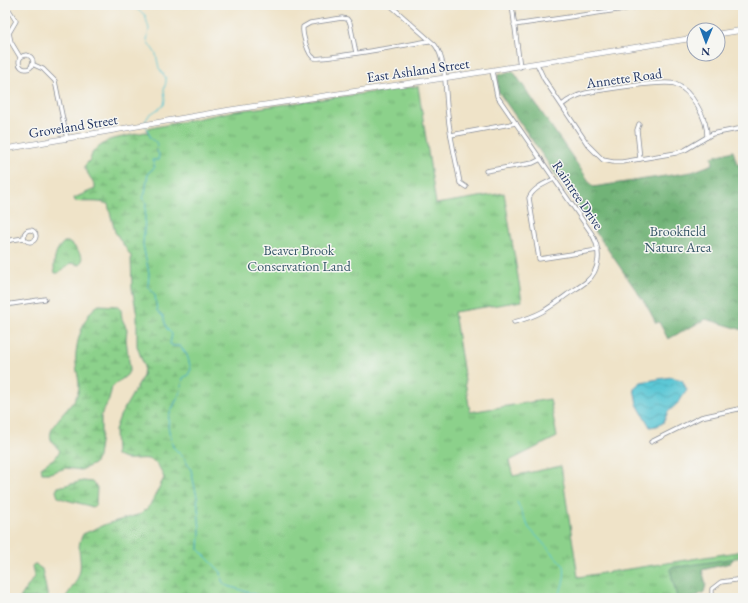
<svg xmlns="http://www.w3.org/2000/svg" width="748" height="603" font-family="'EB Garamond',serif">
<defs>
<pattern id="forest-crowns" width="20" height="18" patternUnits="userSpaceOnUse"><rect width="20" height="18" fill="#71b377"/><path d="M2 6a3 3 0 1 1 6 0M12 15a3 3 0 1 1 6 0" fill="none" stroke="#5c9265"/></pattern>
<pattern id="wetland-marsh" width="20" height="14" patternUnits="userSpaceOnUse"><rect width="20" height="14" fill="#8cd18b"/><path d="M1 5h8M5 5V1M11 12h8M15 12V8" fill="none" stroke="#72aa75"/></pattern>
<pattern id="park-tufts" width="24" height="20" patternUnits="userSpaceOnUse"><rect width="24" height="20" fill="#8cd18b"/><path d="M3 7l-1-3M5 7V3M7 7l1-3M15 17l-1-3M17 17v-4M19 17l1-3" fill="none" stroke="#72aa75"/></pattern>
<pattern id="water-waves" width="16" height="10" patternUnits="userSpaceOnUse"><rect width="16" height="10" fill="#5cc7d5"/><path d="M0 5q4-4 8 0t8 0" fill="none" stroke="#4ba2b0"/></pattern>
</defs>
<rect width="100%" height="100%" fill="#f6f6f2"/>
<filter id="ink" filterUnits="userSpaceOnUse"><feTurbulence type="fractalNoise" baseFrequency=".025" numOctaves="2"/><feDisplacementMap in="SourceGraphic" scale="8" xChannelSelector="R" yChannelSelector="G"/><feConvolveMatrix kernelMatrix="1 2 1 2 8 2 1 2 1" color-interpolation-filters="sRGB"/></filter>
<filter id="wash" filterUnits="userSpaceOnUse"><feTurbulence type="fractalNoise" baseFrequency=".012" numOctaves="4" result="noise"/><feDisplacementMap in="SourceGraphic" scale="16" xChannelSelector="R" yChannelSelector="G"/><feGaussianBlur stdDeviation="0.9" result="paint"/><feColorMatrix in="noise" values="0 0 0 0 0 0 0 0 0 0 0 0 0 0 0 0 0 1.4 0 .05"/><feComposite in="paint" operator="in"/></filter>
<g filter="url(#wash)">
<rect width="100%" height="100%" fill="#efe3c8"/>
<g fill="url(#forest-crowns)" stroke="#46716a">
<polygon points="513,71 593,187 692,172 713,164 712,157 733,151 737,164 739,164 743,179 743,330 706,319 668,339 659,322 656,323 647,306 498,91 498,75"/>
<polygon points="734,558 730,563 702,570 706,584 704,592 693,598 677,598 670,570 671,568"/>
</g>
<g fill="url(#wetland-marsh)" stroke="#548074">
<path d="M145,132l13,4 268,462h-361c6,-9 13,-17 15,-28 2,-14 -5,-21 3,-36l23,-10 35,-10 9,-9 14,-27c-11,-34 -31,-10 -48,-23l-1,-25 5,-14 23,-40 1,-10 -7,-20v-31l-5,-27 -1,-32 -16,-24 -7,-28c-11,-4 -22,-1 -33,-3l-1,-3 21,-9v-4l-10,-16v-4l5,-5 3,-9 16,-11z"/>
<path d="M64,242h4l7,5 8,11 -3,7 -9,-2 -13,10h-3c-3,-9 1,-25 9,-31z"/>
<path d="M99,305l19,1 3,4 1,9 5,10 -1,10 4,30 -3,6 -15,12 -3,13 -8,15v20l-3,22 -4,7 -13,6 -15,-2 -16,5h-8l-1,-6 15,-10 4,-6c-3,-4 -8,-8 -9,-12 -5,-14 24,-33 27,-47 3,-9 -2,-20 -2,-30 -2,-15 8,-50 23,-57z"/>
<path d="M83,481l9,1 5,5 -1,17 -3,3c-12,-4 -23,-5 -35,-10l-2,-6 2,-4z"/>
<polygon points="34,564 42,569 48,598 20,598 34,577 32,566"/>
</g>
<polygon fill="url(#park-tufts)" stroke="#548074" points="418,86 436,204 504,193 522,301 454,312 470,412 550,399 557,437 509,461 513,476 561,466 578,577 743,551 743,557 671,568 670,570 677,598 266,598 225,585 222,581 221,572 199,550 200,531 197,497 191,470 184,458 173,447 168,427 169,415 181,391 183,378 188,375 191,369 187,355 180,346 173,346 170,344 172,334 167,329 163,316 157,311 155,295 148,286 149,273 143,245 146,202 142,198 145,194 148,173 155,167 152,160 158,160 159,155 157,151 158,144 151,138 146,129 229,112"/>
<polygon fill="url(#water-waves)" stroke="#3c7b9a" points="671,377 682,380 687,390 679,402 668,412 663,423 657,426 650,427 637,404 634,388 641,382"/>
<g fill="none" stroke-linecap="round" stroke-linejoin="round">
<g stroke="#5cc7d5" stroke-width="1">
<polyline points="131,5 145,15 149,29 147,41 156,54 159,68 166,78 166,82 164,89 165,99 164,105 149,115 145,122"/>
<polyline points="146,127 151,138 158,144 157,151 159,154 158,160 152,160 155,167 148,173 145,194 142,198 146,202 143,245 149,273 148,286 155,295 157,311 163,316 167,329 172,334 170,344 173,346 180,346 187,355 191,369 188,375 183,378 181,391 169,415 168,427 173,447 184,458 191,470 197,497 200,531 199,550 221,572 222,581 225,585 266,598"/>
<path d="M517,502l12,26 35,38c2,11 -2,22 -6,32"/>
</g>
</g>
</g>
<g filter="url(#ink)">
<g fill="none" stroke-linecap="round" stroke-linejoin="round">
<defs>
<g id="minor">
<polyline points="6,5 16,21 9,33 11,42 20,57"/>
<path d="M390,5l45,40c12,15 10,51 13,70 2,23 8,45 12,68l6,4"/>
<polyline points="512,5 520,67"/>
<polyline points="514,25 652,5"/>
<path d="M356,53l-6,-30 -3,-4 -5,-1 -32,5 -7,4c-1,7 5,28 11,31 6,3 101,-15 115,-17"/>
<circle cx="26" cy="62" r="7"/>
<polyline points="32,64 43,69 55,81 67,139"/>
<polyline points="537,64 544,79 588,145 603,160 613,162 622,162 676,153 685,150 712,134 743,128"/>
<path d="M492,71l5,25 95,138c9,16 9,36 -6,48 -5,4 -12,8 -18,12 -20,15 -29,22 -54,28"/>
<path d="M562,105c6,-5 16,-10 24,-12 15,-3 77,-13 89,-9 16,6 33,35 32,53"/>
<polyline points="639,124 637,130 640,159"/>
<polyline points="451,135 516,123"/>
<polyline points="486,171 533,163 541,159"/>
<path d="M554,179c-8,4 -21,9 -25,19l10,61 59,-9"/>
<circle cx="30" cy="236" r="6"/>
<polyline points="5,241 24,238"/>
<polyline points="5,305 45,299"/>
<polyline points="651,442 701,417 743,408"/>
<polyline points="712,598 712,589 721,582 743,579"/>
</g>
<g id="secondary">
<polyline points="742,5 743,9"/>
<polyline points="718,34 743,30"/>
<polyline points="5,149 230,110 444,78 694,38"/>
</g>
</defs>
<use href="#minor" stroke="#858993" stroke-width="5"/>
<use href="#secondary" stroke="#858993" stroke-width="6"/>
<use href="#minor" stroke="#fff" stroke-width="3.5"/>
<use href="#secondary" stroke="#fff" stroke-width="5"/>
</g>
</g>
<g text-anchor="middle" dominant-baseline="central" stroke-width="3" stroke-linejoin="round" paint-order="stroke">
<g font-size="14" fill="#1b2f5e" stroke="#f6f6f2">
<text transform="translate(418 70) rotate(-8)">East Ashland Street</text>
<text transform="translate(624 78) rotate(-8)">Annette Road</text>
<text transform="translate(73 126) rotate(-9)">Groveland Street</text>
<text transform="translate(578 195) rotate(56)">Raintree Drive</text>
</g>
<g font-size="14" fill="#375869" stroke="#f6f6f2">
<text x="678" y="231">Brookfield<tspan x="678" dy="16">Nature Area</tspan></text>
<text x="299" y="250">Beaver Brook<tspan x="299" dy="16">Conservation Land</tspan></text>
</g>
</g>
<rect width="748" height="603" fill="none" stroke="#f6f6f2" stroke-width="20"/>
<g transform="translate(706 42) rotate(181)"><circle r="19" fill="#f6f6f2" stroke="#9ea6b7"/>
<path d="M0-3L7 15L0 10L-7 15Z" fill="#1f6fb2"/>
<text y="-6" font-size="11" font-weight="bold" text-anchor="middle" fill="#1b2f5e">N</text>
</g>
</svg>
